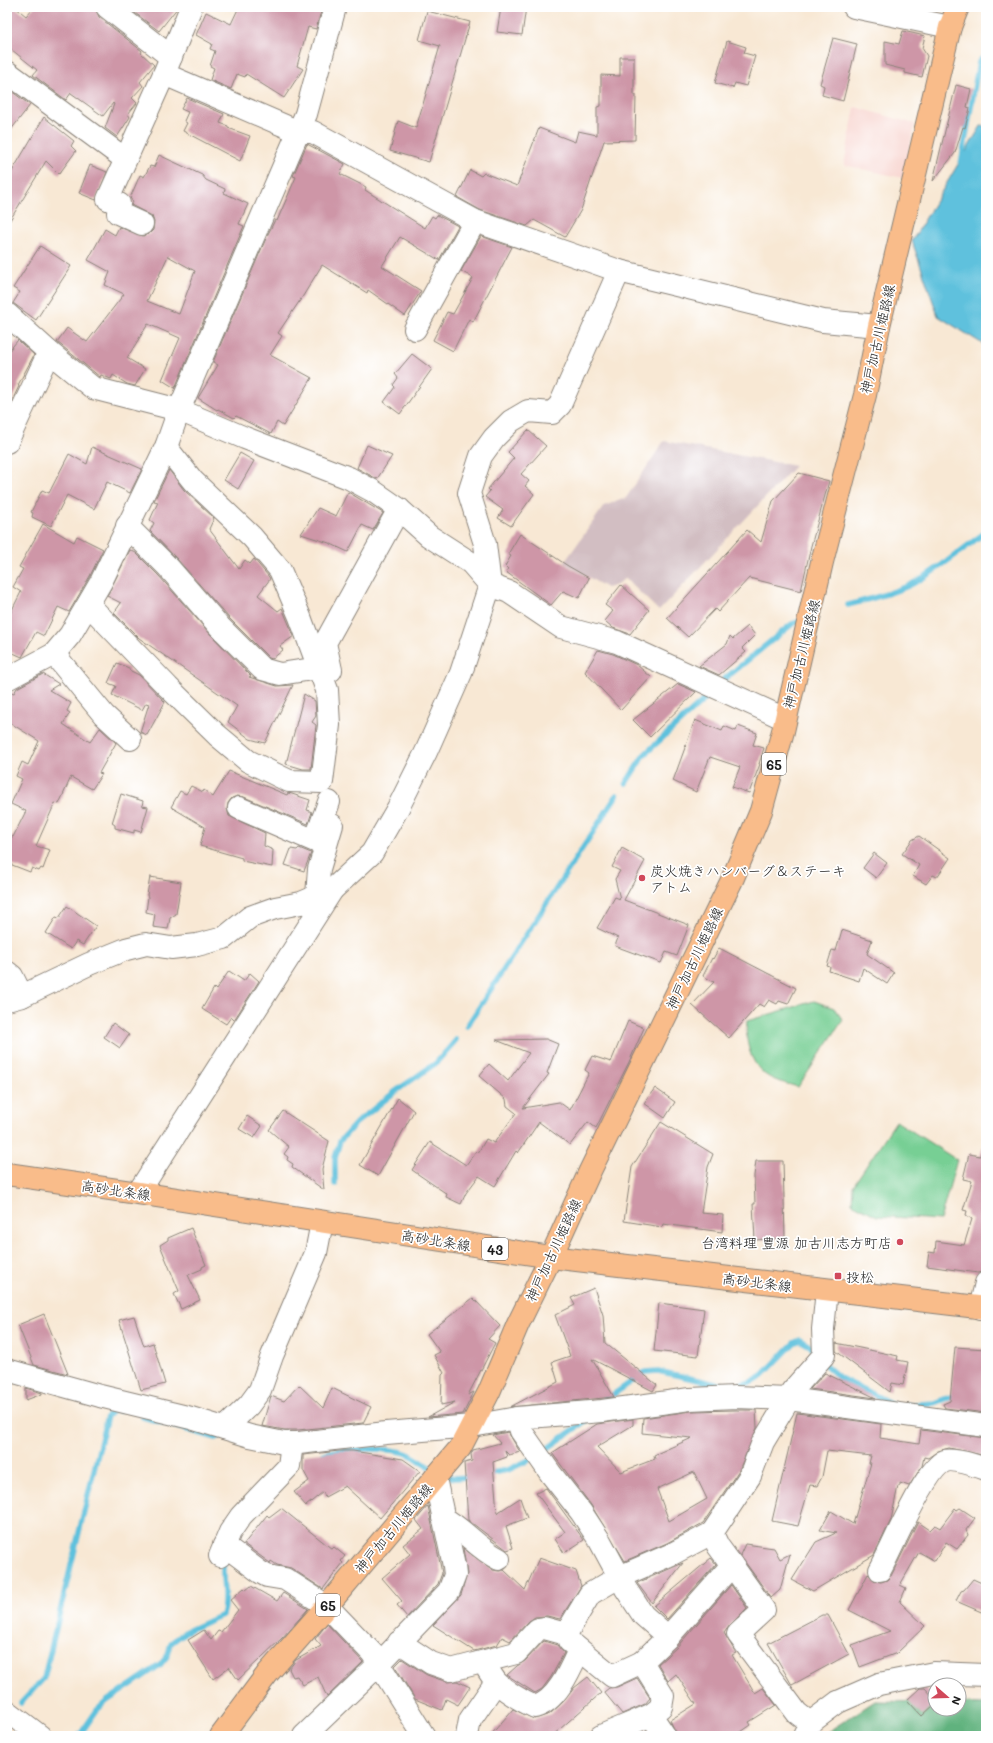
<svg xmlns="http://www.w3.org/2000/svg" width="993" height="1743" font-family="Mali,'Klee One',sans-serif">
<rect width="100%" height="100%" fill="#fff"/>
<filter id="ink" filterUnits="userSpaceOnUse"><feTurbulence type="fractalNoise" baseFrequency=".025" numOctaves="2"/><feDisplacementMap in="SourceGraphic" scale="8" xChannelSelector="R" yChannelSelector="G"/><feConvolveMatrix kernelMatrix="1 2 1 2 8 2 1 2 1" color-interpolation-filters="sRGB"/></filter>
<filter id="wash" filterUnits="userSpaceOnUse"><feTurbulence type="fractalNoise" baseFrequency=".012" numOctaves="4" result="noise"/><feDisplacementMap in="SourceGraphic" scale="16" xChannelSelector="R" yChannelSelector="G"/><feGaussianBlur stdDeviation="0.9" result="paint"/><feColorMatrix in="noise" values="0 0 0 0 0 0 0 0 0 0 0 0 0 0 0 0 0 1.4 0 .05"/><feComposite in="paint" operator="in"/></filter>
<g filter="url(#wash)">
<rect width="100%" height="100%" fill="#f8e8d4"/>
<polygon fill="#f7d0ca" points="855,107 915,124 903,178 844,165"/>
<polygon fill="#d2bec2" points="664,441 795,466 659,611 625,578 617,585 607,588 564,563 604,506 626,498"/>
<g fill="#77cf94" stroke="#4a7658">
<path d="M814,1001l20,7 9,12 -45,67c-9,-3 -21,-5 -29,-10 -18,-10 -25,-37 -22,-56z"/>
<polygon points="896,1121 957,1160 940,1220 877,1216 852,1203 853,1186"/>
</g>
<polygon fill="#61b27e" stroke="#3e674d" points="875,1701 935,1702 935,1709 959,1709 959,1703 986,1704 986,1736 821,1736"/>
<polygon fill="#5fc1dd" stroke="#3e6e7c" points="981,126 986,126 986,346 938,316 912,241"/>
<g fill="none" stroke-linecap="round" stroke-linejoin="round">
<g stroke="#5fc1dd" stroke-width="5.5">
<polyline points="961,164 979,62 986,55"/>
<path d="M848,605c21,-6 44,-11 64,-21 27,-14 50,-35 74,-52"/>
<polyline points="722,681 792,624 800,621"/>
<polyline points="626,783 644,755 706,698"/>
<polyline points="467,1026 617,795"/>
<polyline points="335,1184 335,1158 340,1141 356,1123 396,1091 436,1063 456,1040"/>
<polyline points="823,1363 840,1378 892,1404"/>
<polyline points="600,1404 645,1372 658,1371 716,1384 736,1386 751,1382 763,1375 794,1343 800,1340 810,1346 817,1354"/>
<polyline points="906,1405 934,1403 958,1394"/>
<polyline points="143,1417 216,1438 222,1435"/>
<polyline points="541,1453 587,1420"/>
<path d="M323,1454c17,-6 68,-7 85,0 10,4 17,12 27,16"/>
<polyline points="444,1474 453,1478 471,1477"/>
<polyline points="487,1474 508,1470 533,1458"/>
<polyline points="21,1703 44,1678 107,1416 115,1409 119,1411"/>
<path d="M79,1736l18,-26 10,-9 53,-36 8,-10 3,-12 14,-11 37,-17c6,-18 -2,-36 2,-55"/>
</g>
</g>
<g id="blocks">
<g fill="#ce96a7" fill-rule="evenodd">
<polygon points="7,7 15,7 26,16 34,7 95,7 99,17 142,51 141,53 154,65 140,82 143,86 132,98 137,103 128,114 130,117 117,137 105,128 114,104 113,103 103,116 71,93 66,100 33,75 37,70 7,46"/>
<polygon points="127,7 178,7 159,31"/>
<polygon points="239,7 322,8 316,29 308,27 297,66 303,69 284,98 246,74 245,77 237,74 231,89 210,80 214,68 210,66 215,51 210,49 212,44 196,35 206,12 231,24"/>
<polygon points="501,7 526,7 522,35 497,32"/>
<polygon points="427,11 470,22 429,162 390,151 398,121 416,128 440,46 419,40"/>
<polygon points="903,31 925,36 922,48 927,56 922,77 905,73 905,70 885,65 885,41 899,44"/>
<polygon points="833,38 857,44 843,101 822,95 824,86 820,84"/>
<polygon points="727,41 746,47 744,53 755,56 746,86 735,83 733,88 715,83"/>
<polygon points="620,57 634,57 634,95 636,95 635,140 604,141 581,210 565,237 534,220 527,226 480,210 457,197 470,170 481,176 484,173 517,186 539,128 575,142 578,131 597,135 597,107 601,106 601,75 620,76"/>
<polygon points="956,85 971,89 967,107 970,108 965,128 963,127 955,153 933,181"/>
<polygon points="7,88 30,105 7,135"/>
<polygon points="187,98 224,114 220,123 228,126 228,128 250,136 240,161 183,131 187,123 184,121 188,112 181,109"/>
<polygon points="44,117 74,141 71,146 76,151 59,174 46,161 7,225 7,180"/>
<polygon points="307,144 345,164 340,174 366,187 365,190 425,228 432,216 435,218 437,215 458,226 439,260 400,237 382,266 421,291 405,316 368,290 367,293 322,265 303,296 278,333 282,336 270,355 312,378 283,426 277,422 271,434 236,416 234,418 218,409 217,410 198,398 218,365 213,362 267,236 275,220 277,221 296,177 293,176"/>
<path d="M159,155l43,20 4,5 19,9 -1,4 24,11 -9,20 5,2 -69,162 -13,-8 18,-42 -32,-14 -21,34 18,11 -10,17 -8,-2 -14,-9 -2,4 -10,-4 -1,2 -43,-35 10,-14 20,14 37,-48 -19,-9 5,-13 -22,-12 17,-31 10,6 4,-8 24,9 6,-2 4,-4 1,-8 -2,-6 -21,-11 2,-3 -3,-4 10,-23 4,2 6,-11 4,1zM168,256l27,15 -16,43 -32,-13z"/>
<polygon points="90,165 107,172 96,200 79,193"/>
<polygon points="481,236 512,247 473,322 469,319 453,351 433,340 447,312 453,314 473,278 461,271"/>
<polygon points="40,246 71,266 36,320 13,303 20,292 13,288"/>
<polygon points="18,340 34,355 18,385 19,386 11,403 7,401 7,353"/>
<polygon points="412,354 432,369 400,414 384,402 395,387 393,385 398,378 395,374"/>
<polygon points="528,430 546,446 521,474 529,481 525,486 534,494 511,526 498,518 503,510 485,497 490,491 488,489 514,458 508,452"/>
<polygon points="367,445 392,456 377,479 357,468"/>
<polygon points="92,447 142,469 130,493 107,482 94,509 67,495 51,526 32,517 33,513 31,512 42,490 49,493 69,454 87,464"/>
<polygon points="240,453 254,461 238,489 224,480"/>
<polygon points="169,470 184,490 214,518 209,529 239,569 245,560 250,564 254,559 269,577 270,579 258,595 278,611 282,608 294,636 280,646 283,650 272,659 269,658 229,618 177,559 150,531 154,523 150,520 158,502 154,501"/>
<polygon points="799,473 829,481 811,546 801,591 749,578 718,612 715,609 688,637 667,618 747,530 761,542 773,501"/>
<polygon points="348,492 383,513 373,530 362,525 348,552 329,543 301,534 318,508 336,516"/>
<polygon points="43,524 74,542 77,536 103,549 90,576 69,612 58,607 44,636 36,632 22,657 11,652 11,649 7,647 7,620 21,592 13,587 23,569 19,567"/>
<polygon points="520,534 568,566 589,578 579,598 563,591 551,605 506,572 508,569 505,566 511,556 508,554"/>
<polygon points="130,550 136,553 159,576 211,635 251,676 249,677 277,686 293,685 265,743 250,739 228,722 237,706 139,638 114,613 121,603 107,596"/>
<polygon points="621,585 649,610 630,634 613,628 605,621 613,611 605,605"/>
<polygon points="748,626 755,635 742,648 746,652 719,675 699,666 727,644 730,636 733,639"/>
<polygon points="598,650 613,654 637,665 651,677 621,710 585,672"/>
<polygon points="117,663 129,668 129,670 139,675 165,702 147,735 140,732 149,704 146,703 142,710 112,695 116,686 108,683"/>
<polygon points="43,674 59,684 49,690 71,703 67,711 70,713 63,724 90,742 100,728 116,743 99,773 102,774 92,789 71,777 59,804 55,803 36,846 50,850 43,869 41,868 39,871 32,868 30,872 7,863 7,835 13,837 26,811 11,804 22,779 16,776 22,762 28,765 39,741 7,721 7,691 14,693 17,688"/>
<polygon points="678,684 696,692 650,737 633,720"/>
<polygon points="304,694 315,701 316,716 312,722 316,725 311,769 303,769 286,764"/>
<polygon points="695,720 722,731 724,726 736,731 738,726 757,733 753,745 764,748 759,764 760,764 749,793 732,787 740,767 710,757 696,792 673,781"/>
<polygon points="229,771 287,795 288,793 292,794 310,800 307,810 312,812 308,824 244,797 237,796 232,798 228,803 227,809 229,816 265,833 264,846 273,850 272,867 242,861 242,858 200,846 205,827 171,807 180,791 186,794 191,786 203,792 204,790 213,797"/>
<polygon points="121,794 143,801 142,806 148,807 141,832 134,830 134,833 115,828 115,825 112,823"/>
<polygon points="919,836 950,858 937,877 933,875 926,884 913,876 919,865 902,854 912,840"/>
<polygon points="299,848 311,853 304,871 285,865 291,849 297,850"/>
<polygon points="622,848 645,861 624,900 689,925 677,956 666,952 661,963 615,946 618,938 597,928 615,897 620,899 615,879 620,871 612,867"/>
<polygon points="874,853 887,863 876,878 863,868"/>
<polygon points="150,877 181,882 176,914 170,918 168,929 153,927 155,914 146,912 148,897 147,895"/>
<polygon points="67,906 96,926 83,945 76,941 71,949 46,933 56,917 59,918"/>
<polygon points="842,930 872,940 867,954 894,973 887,984 863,968 859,981 829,971 830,967 827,966 832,950 836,951"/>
<polygon points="719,948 796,988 788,1004 779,1001 777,1004 769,1000 764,1007 759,1004 729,1038 692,1005 714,982 703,976 712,958 713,959"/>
<polygon points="229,971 244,981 250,973 259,981 234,1020 231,1017 226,1024 202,1009 214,988 216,990"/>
<polygon points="628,1021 644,1028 629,1062 596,1128 588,1122 570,1145 539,1122 518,1153 516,1151 495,1186 479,1176 466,1193 461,1204 446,1197 447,1194 412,1170 430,1142 466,1165 476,1151 478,1153 486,1139 494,1143 516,1113 507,1106 506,1099 479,1076 489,1064 508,1081 529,1053 496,1040 546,1039 558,1044 547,1073 549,1074 523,1108 559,1102 570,1110 589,1073 585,1070 592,1056 611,1062"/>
<polygon points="113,1023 129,1035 120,1048 104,1037"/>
<polygon points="655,1088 675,1102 665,1118 644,1103"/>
<polygon points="398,1098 414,1111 378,1176 360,1165"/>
<polygon points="283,1111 329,1141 322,1169 324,1190 292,1167 293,1164 287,1160 288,1157 284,1154 289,1147 269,1130"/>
<polygon points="247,1116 262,1126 254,1138 239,1129"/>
<polygon points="661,1122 713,1154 708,1167 701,1213 723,1215 722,1232 663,1224 662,1227 624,1221 632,1167"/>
<polygon points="983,1147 986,1147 986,1256 984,1271 978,1273 927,1266 929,1252 935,1253 936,1241 964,1245 972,1219 966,1215 967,1211 963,1210 972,1181 963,1179 969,1154 980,1156"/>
<polygon points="756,1161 783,1161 785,1238 755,1240 753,1204 755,1204 754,1176"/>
<polygon points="191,1228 206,1265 202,1267 202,1269 188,1275 200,1300 181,1309 174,1294 179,1291 160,1245 168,1240 168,1238"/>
<polygon points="594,1288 603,1315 605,1343 657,1385 653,1391 592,1359 614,1397 510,1407 558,1382 552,1362 570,1356 555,1315 575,1305 571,1298"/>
<polygon points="473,1298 500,1326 488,1339 495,1343 468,1395 474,1392 463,1414 428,1417 455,1402 441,1405 442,1375 444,1373 434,1355 440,1352 427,1334"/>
<polygon points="659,1303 704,1309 698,1356 654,1351"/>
<polygon points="44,1314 68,1374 34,1365 18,1325"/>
<polygon points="134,1316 144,1346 153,1343 165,1384 141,1390 119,1320"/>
<polygon points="836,1343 898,1356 897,1360 908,1362 903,1385 892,1383 890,1392 836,1351"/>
<polygon points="955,1347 986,1349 986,1413 945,1408 943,1404 950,1401"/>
<polygon points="825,1373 876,1398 810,1389"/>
<polygon points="299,1385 323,1408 332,1388 371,1407 363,1423 298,1430 285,1430 262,1426 271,1396 284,1401"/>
<polygon points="26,1388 42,1393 42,1394 26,1400"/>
<path d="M736,1410h20l1,18 -18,42 -36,53 -36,20 -42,18 -34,-56 -39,-52 45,-29 36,-5v6l-36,22 24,25 34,-13 -1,-4 38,-17 -50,-5 1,-15 48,-7zM694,1472l13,27 -38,22 -12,-32z"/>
<polygon points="797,1413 881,1424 880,1438 919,1444 921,1430 986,1438 986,1456 949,1448 938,1451 928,1458 924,1457 922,1466 909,1486 900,1483 900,1486 898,1486 891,1520 874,1555 813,1591 792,1580 816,1542 836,1533 820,1530 831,1511 853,1524 871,1463 869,1463 871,1456 827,1451 822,1477 817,1486 810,1485 798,1526 772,1521"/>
<polygon points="508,1432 520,1452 509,1455 505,1451 507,1457 493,1462 497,1513 520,1498 527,1518 506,1526 513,1548 507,1550 468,1520 464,1463 472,1461 471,1454 473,1450 500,1443 493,1435"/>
<polygon points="339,1451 353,1451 403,1459 420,1471 380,1518 345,1486 325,1497 323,1492 306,1506 294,1492 309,1481 303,1470 303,1455"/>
<polygon points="546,1488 584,1540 564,1553 555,1539 565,1532 536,1493"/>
<polygon points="428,1506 442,1573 438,1584 407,1617 397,1605 402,1601 382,1578 410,1554 403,1545 423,1529 416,1520"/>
<polygon points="281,1508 332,1549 334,1547 345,1556 341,1561 343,1563 323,1589 291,1568 277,1565 271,1561 270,1563 244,1544 267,1515 269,1517"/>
<polygon points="955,1508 957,1510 960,1508 975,1518 966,1530 968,1535 957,1549 946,1542 935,1561 919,1552 900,1585 906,1588 900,1602 925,1626 897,1653 860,1667 852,1645 890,1631 849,1610 868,1574 875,1581 881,1582 887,1580 891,1576 918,1522 930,1530 935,1525 940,1528"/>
<polygon points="745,1544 774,1548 780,1559 790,1554 780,1590 771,1598 740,1555"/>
<polygon points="463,1548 493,1570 499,1571 504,1570 525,1590 539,1558 576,1571 581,1586 560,1619 547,1616 535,1617 529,1621 510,1641 502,1637 497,1645 474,1651 433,1625 461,1595 467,1574"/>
<polygon points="711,1558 716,1564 667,1619 654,1606"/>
<polygon points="683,1563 652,1603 637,1583"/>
<polygon points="973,1579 986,1585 986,1614 956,1601 961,1591 964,1590"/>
<polygon points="731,1585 747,1608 730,1625 724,1633 736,1653 732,1655 755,1693 763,1688 776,1705 749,1722 751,1725 735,1736 677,1736 670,1720 696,1704 676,1674 668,1681 658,1664 676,1648"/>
<polygon points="251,1586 277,1601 283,1593 308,1609 282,1638 238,1680 229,1667 213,1679 188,1640 204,1630 211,1640 218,1631 221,1632 238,1610 230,1600 244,1588 246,1590"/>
<polygon points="822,1615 828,1615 849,1654 792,1685 768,1643"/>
<polygon points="327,1624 363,1662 327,1697 318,1677 303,1685 297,1676 293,1677 289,1669 296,1660 321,1646 315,1639"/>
<polygon points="544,1641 557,1645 564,1653 551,1677 542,1689 535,1693 507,1675 517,1666 525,1661"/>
<polygon points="402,1659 427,1675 447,1682 457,1681 470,1687 458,1705 446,1699 442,1710 415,1699 395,1666"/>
<polygon points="588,1677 601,1693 552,1736 490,1736 513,1709 534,1719 550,1714 565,1700 574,1688"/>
<polygon points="637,1678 650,1698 645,1704 622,1714 604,1692 609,1688 617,1687"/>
<polygon points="920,1688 925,1688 935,1699 935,1704 922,1716 907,1700"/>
</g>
</g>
</g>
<g filter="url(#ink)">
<use href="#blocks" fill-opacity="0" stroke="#8a8278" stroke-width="1"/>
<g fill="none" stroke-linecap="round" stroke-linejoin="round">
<defs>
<g id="minor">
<polyline points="107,7 171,57"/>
<polyline points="854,7 950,27"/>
<polyline points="7,72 125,159"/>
<polyline points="164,74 299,132 313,132 475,221 619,271 823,321 879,326"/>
<polyline points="142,224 118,213 119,204 108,199 164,74 191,7"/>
<polyline points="7,314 49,352 93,388 179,410 245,438 349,478 373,491 399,509 429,536 471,563 490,585 509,592 561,627 617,642 785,719"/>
<polyline points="415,329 475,221"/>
<polyline points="7,442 49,352"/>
<polyline points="127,526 168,567 220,627 262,669 280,674 319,668"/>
<polyline points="89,605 168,687 217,735 248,761 289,781 322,782 329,725 327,690 300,617 280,570 252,537 193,481 166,447"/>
<polyline points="54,654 104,715 130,739"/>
<polyline points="331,670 325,643 399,509"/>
<polyline points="7,679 54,654 70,635 101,582 166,447 179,410 306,114 335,7"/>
<polyline points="239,808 315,841 329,802"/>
<polyline points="317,896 319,869 332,825"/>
<polyline points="7,972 12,976 22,996"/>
<polyline points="7,1000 22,996 89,964 126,949 146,944 171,948 197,945 224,938 250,917 275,908 301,903 332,890"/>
<polyline points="138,1193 332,890 372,853 398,808 426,752 461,673 490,585 485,544 469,493 481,456 494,438 511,421 528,411 552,413 560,405 619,271"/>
<polyline points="980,1308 986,1283"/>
<polyline points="7,1370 100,1396 191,1418 250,1436 284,1443 299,1443 386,1433 472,1426 517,1418 602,1411 690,1399 736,1397 789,1399 986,1426"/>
<polyline points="517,1418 521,1431 551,1474 581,1512 600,1541 626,1589 643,1615 668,1637"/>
<polyline points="225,1428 249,1405 260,1390 272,1356 316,1253 322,1222"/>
<path d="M443,1518c21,11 35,31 56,41"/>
<polyline points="224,1545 260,1572 267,1576 285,1579 327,1606 372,1653 424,1736"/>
<polyline points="220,1556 230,1532 241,1516 289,1466 292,1443"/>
<polyline points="732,1565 764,1610 738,1634 797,1713 810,1723"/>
<path d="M880,1570c12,-21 45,-102 65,-109 8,-3 32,5 41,8"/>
<polyline points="569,1641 612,1676 642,1662"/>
<polyline points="399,1642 431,1663 451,1670 516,1653 538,1629 544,1628 566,1634 590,1594 619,1577 672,1554 712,1533"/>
<path d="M496,1682c12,11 24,18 39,25 22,-6 35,-37 44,-57"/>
<polyline points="7,1711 40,1736"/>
<polyline points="304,1736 379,1664 449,1591 455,1575 454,1566 435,1478"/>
<polyline points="467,1736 470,1720 496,1682 488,1670"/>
<polyline points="601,1736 651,1715"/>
<polyline points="665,1736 651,1715 661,1707 663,1696 642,1662 668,1637 732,1565 718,1546 712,1533 750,1476 763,1442 789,1399 792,1391 824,1355 823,1329 827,1290"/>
<polyline points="804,1736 810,1723 838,1702 879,1684 934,1673 986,1675"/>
</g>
<g id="major">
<polyline points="7,1174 138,1193 551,1257 986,1308"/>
<polyline points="221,1736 268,1673 327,1606 460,1448 489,1392 518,1324 551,1257 590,1171 732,880 761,811 783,731 822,562 865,395 879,326 950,27 958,7"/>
</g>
</defs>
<use href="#minor" stroke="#8a8278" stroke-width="24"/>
<use href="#major" stroke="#8a8278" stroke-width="24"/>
<use href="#minor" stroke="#fff" stroke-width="22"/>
<use href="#major" stroke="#f9bc8a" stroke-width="22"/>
</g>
</g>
<g fill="#d1495b" stroke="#fff" stroke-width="1.5">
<circle cx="642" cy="878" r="4"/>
<circle cx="900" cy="1242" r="4"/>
<rect x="834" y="1272" width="8" height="8" rx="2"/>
</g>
<g text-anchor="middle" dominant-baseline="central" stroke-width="3.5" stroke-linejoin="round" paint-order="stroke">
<g fill="#fff" stroke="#606060" stroke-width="1">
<rect x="762" y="753" width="24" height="22" rx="3"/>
<rect x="482" y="1238" width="26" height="22" rx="3"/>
<rect x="316" y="1594" width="24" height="22" rx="3"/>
</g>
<g font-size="13" font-weight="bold" fill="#1c1c1c">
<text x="774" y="764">65</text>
<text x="495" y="1249">43</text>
<text x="328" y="1605">65</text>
</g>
<g font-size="14" fill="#1c1c1c" stroke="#fff">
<text transform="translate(877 339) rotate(-77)">神戸加古川姫路線</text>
<text transform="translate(801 654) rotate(-76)">神戸加古川姫路線</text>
<text transform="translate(694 958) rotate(-64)">神戸加古川姫路線</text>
<text transform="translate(116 1190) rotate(8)">高砂北条線</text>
<text transform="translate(436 1240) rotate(9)">高砂北条線</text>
<text transform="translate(553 1250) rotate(-65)">神戸加古川姫路線</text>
<text transform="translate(757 1282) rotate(7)">高砂北条線</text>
<text transform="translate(393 1528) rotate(-50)">神戸加古川姫路線</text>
</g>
<g font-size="14" fill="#1c1c1c" stroke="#fff" text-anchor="start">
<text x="650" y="870">炭火焼きハンバーグ＆ステーキ<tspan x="650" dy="16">アトム</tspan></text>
<text x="892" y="1242" text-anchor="end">台湾料理 豊源 加古川志方町店</text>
<text x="846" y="1276">投松</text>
</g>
</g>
<rect width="993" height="1743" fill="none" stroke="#fff" stroke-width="24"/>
<g transform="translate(947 1697) rotate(110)"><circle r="19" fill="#ffffff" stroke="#a4a4a4"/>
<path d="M0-3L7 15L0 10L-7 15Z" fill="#d1495b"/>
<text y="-6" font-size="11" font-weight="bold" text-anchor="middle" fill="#1c1c1c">N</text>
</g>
</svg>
